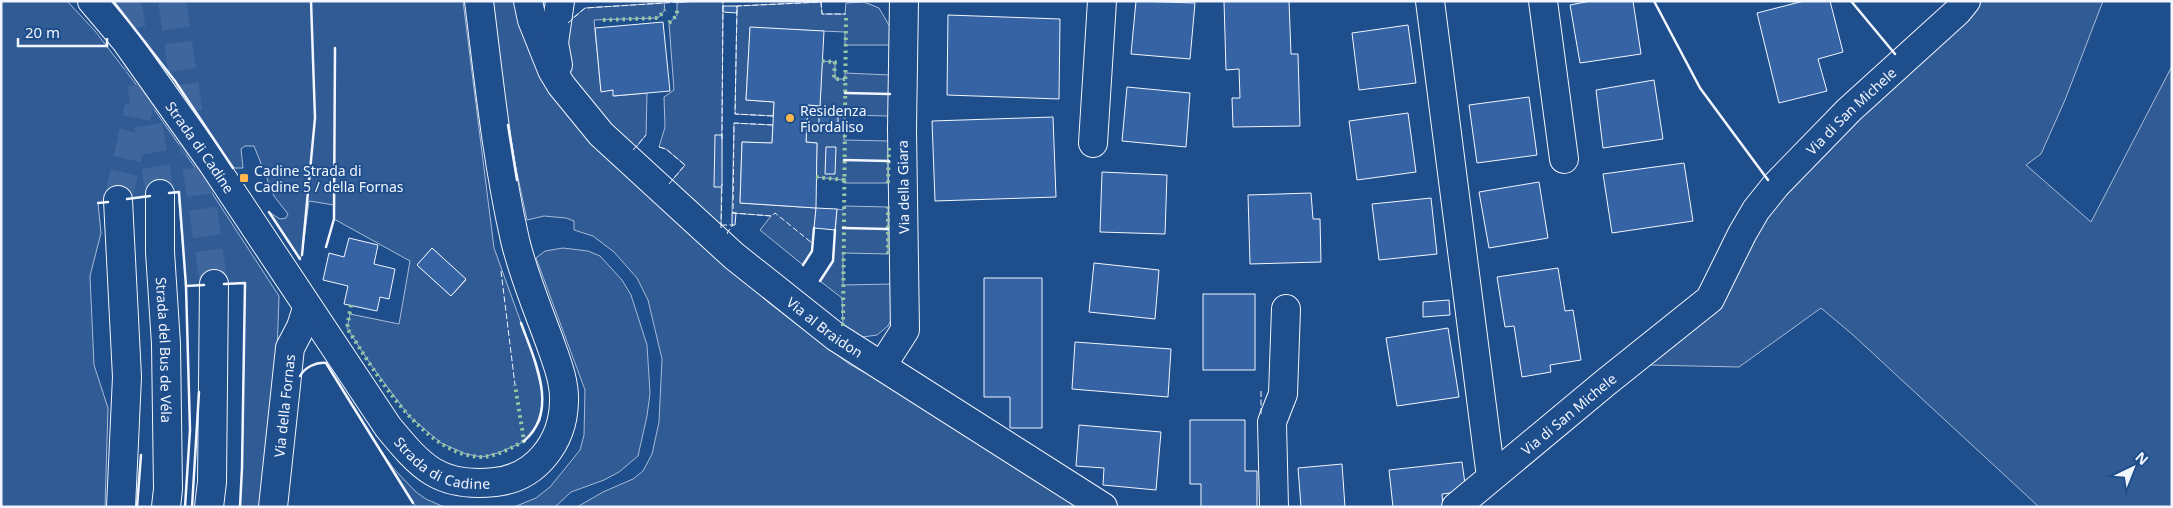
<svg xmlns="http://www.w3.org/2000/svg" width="2173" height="508" font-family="'Noto Sans',sans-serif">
<rect width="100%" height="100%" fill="#1f4e8c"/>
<g fill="#305b95" stroke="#a8bbd7" fill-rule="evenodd">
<polygon points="1,1 67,1 95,31 142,92 199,173 279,296 276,382 267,507 240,507 242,468 245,283 186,286 178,192 98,203 101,233 90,276 94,365 108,408 105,507 1,507"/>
<path d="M113,1h350l31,247 38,105 10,39v17l-2,12 -10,15 -11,8 -21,9 -16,4 -16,-3 -25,-11 -32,-27 -38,-51 -24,-37 3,-14 49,10 11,-63 -76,-42v-14l-25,-4 -7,54 -2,4 -31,-47 11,7 6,-1 2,-4 -14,-18 -20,-50h-9l-4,3 2,19h-10l-58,-87zM432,248l34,32 -15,16 -34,-31z"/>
<polygon points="492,1 515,1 522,22 723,261 768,302 849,364 950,419 1088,507 577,507 603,492 633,479 643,471 652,454 659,422 662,359 648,300 637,278 614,252 593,236 574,230 574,221 566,218 544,216 527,220 510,140"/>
<polygon points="695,1 723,1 721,228 668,185 685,165 666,149 659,147 665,127 664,97 674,90 669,23 677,15 677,3"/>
<polygon points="1979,1 2103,1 2065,100 2041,154 2026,165 2091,222 2172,66 2172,507 2039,507 1852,334 1821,308 1739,367 1648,365 1774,198"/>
<polygon points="821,2 822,14 845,14 846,3 864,2 879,8 890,27 890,45 845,45 845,32 750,28 746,100 774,102 773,116 735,114 737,6"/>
<polygon points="664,3 665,10 658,18 594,20 601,91 613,90 614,96 647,93 646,135 634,150 577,93 565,62 570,20 585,8"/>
<polygon points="822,61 835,62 835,79 845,79 845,73 890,75 889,116 845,115 844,140 889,141 888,183 844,183 843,180 816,177 817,143 806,142 808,105 820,106"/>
<polygon points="734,123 773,125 772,143 742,142 740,203 816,208 812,251 803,265 760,230 771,216 732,213"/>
<polygon points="844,206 888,207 888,254 843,253 843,285 893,284 892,318 888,326 877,335 863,337 854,335 843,326 842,298 820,281 833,261 837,209 843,210"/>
<polygon points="563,248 588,251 600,256 622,280 631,295 647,345 650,393 647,416 638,456 619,472 604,480 571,492 555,507 514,507 536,498 550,487 580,450 584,435 585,390 536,258 545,251"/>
<polygon points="378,447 394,469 416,492 426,499 444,507 416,507"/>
</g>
<g fill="#3563a3" stroke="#f2f6ff">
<polygon points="1136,1 1195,3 1190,59 1131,54"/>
<polygon points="1224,1 1289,1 1291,54 1298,54 1300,126 1233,127 1232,98 1240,98 1239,69 1226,70"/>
<polygon points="1591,1 1633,1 1641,54 1580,63 1570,5"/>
<polygon points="1804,1 1830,1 1843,52 1818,59 1827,91 1779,103 1757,13"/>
<polygon points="723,6 737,6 737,13 723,12"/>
<polygon points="948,15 1060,19 1059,99 947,95"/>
<polygon points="663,22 670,91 613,96 613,90 601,92 595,28"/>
<polygon points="1408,25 1416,83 1359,90 1352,33"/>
<polygon points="750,27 824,31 820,106 808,105 806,142 817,143 816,208 740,203 742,142 772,143 774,102 746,100"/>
<polygon points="1654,80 1663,139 1603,148 1596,90"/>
<polygon points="1127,87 1190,93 1186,147 1122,141"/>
<polygon points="1529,97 1537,155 1477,163 1469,105"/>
<polygon points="819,111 838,111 838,125 819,124"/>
<polygon points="1408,113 1416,172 1357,180 1349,121"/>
<polygon points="1053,117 1056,197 935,201 932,121"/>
<polygon points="715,135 722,135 722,187 714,187"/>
<polygon points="826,147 836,147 835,174 825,174"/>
<polygon points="1684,163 1693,221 1612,233 1603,174"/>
<polygon points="1102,172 1167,175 1165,234 1100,232"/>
<polygon points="1539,182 1548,238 1489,248 1479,192"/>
<polygon points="1311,193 1313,219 1320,219 1321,262 1250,264 1248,195"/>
<polygon points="1431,198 1437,254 1379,260 1372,204"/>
<polygon points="816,208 837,209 835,230 814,228"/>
<polygon points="732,213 736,213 735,225 732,225"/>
<polygon points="349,238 378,245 374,264 395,269 389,299 380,297 377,311 344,304 348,286 323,280 329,253 344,257"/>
<polygon points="432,248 466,279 451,296 417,265"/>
<polygon points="1094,263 1159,270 1155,319 1089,312"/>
<polygon points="1558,268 1565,311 1573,310 1581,360 1550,365 1551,372 1522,377 1514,326 1505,327 1497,277"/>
<polygon points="984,278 1042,278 1042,428 1010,428 1010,397 984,397"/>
<rect x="1203" y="294" width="52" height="76"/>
<polygon points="1449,300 1450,315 1423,317 1423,302"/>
<polygon points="1448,328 1459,397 1397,406 1386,338"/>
<polygon points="1075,342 1171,349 1168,397 1072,389"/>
<polygon points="1190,420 1245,420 1245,471 1257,471 1257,507 1201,507 1201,484 1190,484"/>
<polygon points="1079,425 1161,432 1156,490 1103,485 1104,468 1076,466"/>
<polygon points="1462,462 1466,491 1442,494 1443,507 1393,507 1389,470"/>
<polygon points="1342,464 1345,507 1301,507 1298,468"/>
</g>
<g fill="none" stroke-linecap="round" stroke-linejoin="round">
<g stroke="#3f679d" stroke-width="28" stroke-dasharray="28 14" stroke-linecap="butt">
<polyline points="127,1 160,194"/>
<polyline points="172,1 214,284"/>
<polyline points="118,200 139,106"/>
</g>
<defs>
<g id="minor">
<path id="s1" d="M92,1l33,39 88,124 175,263c33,40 51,61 107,55 41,-4 68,-40 69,-80 1,-21 -8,-42 -15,-62 -12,-33 -26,-66 -34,-100 -18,-79 -26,-159 -36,-239"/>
<path id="s2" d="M528,1l4,19 20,50 9,15 40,49 133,122 102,81 267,170"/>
<polyline points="1430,1 1491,477"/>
<polyline points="1543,1 1564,159"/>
<polyline points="558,65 554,43 560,1"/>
<polyline points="1093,143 1102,1"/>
<polyline points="882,366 905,330 902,129 904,1"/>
<path id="s3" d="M273,507l17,-159 11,-21 6,-19"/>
<polyline points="1274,507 1272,422 1283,394 1286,309"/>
<path id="s4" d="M1456,507l149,-124 105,-84 32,-65 14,-24 20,-25 73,-75 108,-98 9,-11"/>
</g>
<g id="highway">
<path id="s5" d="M160,194v58l6,92 2,145 -2,18"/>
<polyline points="118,200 127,377 121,507"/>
<polyline points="209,507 212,482 214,284"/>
</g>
</defs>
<use href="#minor" stroke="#f2f6ff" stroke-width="30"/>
<use href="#highway" stroke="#f2f6ff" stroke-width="30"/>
<use href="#minor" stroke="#1f4e8c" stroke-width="28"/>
<use href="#highway" stroke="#1f4e8c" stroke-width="28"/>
<g stroke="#97c8a6" stroke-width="4" stroke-dasharray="2.5 4" stroke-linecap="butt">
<polyline points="603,20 658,18 665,10"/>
<polyline points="669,23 677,15 677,9"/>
<polyline points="822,61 835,62 834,79 845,79"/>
<polyline points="816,177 844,180 844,182"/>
<polyline points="888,183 889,146"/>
<polyline points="888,254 888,207"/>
<path d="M351,305l-4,23c28,44 75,127 134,129 14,0 31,-9 43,-16l-9,-56"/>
<polyline points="843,326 846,14"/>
</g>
<g stroke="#f2f6ff" stroke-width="1" stroke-dasharray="6 2.5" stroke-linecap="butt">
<polyline points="568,23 585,8 695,1"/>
<polyline points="773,116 735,114 737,6 821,2 822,14 846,14"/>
<polyline points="773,125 734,123 733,213 772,216 775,213 812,243"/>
<polyline points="722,139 723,1"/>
<polyline points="659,147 666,149 685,165 669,184"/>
<polyline points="633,150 646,135"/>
<polyline points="721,225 733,225 727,233 728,234"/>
<polyline points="721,228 722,184"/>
<polyline points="501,271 515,385"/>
<polyline points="1261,391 1261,416"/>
</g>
<g stroke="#f2f6ff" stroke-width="2.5">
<polyline points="113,1 175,81 233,168"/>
<polyline points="1654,1 1700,88 1768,180"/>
<polyline points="1851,1 1895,54"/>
<polyline points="845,93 890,94"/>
<polyline points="508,125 517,180"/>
<polyline points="844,160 889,161"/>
<polyline points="169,193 179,192 186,286 190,430 185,507"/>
<polyline points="127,199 150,196"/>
<polyline points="98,203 108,202"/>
<polyline points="269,212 300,259"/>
<polyline points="843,228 888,229"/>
<polyline points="326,247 334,219 335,48"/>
<polyline points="302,255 315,118 311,1"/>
<polyline points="803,265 812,251 814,228"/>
<polyline points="820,281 833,261 835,230"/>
<polyline points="224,284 245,283 242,468 240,507"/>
<polyline points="186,286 204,285"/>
<path d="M521,323c13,36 39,88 3,118"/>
<path d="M300,376c5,-9 16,-14 26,-13l87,140"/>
<polyline points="137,507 141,455"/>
<polyline points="192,507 199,392"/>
</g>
</g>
<g fill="#ffb74d" stroke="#1f4e8c" stroke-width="2">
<circle cx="790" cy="118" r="5"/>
<rect x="239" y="173" width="10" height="10" rx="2.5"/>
</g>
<g text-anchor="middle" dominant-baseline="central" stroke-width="4" stroke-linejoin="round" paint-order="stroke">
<g font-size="14" fill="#f2f6ff" stroke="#1f4e8c" text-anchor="start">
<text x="800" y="110">Residenza<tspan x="800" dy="16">Fiordaliso</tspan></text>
<text x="254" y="170">Cadine Strada di<tspan x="254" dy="16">Cadine 5 / della Fornas</tspan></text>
</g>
<g font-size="14" fill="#f2f6ff" stroke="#1f4e8c">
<text stroke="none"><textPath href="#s4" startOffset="566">Via di San Michele</textPath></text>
<text stroke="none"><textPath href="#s1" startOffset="182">Strada di Cadine</textPath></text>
<text transform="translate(903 187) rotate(-91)">Via della Giara</text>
<text stroke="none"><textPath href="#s2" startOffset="450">Via al Braidon</textPath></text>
<text stroke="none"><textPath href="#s5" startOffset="156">Strada del Bus de Véla</textPath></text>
<text stroke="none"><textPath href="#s3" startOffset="102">Via della Fornas</textPath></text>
<text stroke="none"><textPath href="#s4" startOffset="146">Via di San Michele</textPath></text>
<text stroke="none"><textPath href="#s1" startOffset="588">Strada di Cadine</textPath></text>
</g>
</g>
<rect width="2173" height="508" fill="none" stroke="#f2f6ff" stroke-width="5"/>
<g transform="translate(2133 468) rotate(43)" stroke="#1f4e8c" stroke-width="4" paint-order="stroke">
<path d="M0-4L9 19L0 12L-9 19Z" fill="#f2f6ff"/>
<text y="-8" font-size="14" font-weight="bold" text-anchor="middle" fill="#f2f6ff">N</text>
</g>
<path d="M18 38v8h89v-8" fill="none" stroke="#f2f6ff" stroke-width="2.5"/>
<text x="25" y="38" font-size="15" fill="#f2f6ff" stroke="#1f4e8c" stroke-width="4" paint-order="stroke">20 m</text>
</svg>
